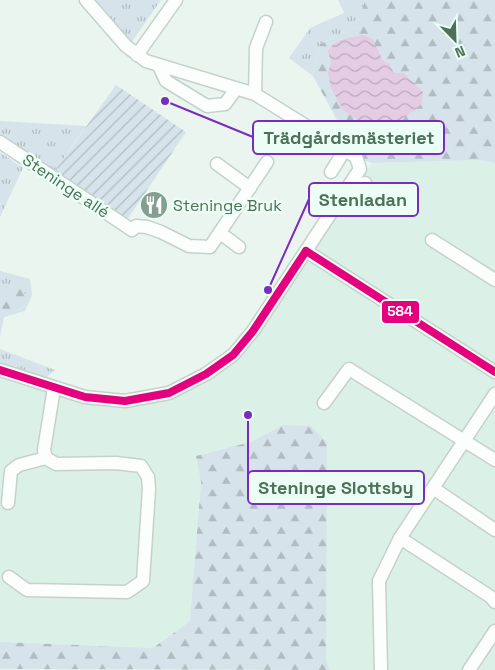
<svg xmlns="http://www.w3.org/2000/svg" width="495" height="670" font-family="'Space Grotesk',sans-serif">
<defs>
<pattern id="grass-tufts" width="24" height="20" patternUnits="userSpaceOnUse" patternTransform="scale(1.25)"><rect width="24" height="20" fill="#d6e3ea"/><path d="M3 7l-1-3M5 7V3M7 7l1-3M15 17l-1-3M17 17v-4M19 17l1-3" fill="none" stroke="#b0bcc0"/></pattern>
<pattern id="forest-firs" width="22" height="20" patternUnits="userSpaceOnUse" patternTransform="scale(1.25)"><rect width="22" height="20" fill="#d6e3ea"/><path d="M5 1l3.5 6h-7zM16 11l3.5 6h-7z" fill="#b0bcc0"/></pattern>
<pattern id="garden-furrows" width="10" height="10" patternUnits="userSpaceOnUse" patternTransform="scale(1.25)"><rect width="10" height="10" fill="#d6e3ea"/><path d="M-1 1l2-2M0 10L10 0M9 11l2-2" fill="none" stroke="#b0bcc0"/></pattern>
<pattern id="water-waves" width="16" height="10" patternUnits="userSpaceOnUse" patternTransform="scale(1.25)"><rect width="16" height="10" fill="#e4cce3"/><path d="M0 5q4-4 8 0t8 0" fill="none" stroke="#bab"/></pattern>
</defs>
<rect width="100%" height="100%" fill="#eaf5f0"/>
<polygon fill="#dbf0e6" points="478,160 495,163 495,670 330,670 326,660 283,425 251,442 196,456 201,482 190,621 153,648 0,642 0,376 83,402 129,406 224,369 302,264 372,163"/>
<g fill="url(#grass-tufts)">
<polygon points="93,0 161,0 131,43"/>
<polygon points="338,0 425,0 423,2 358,27 320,44 313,76 289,58 310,28 344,13"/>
<polygon points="0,121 86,126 53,173 0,139"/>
<polygon points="0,152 23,168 0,217"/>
<polygon points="0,271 30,279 32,295 25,311 4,317 0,337 0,316 16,311 26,306 26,295 18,288 0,283"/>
<polygon points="0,349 55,370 43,380 0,363"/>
</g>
<g fill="url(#forest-firs)">
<polygon points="365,0 422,2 425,0 495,0 495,163 478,160 372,163 361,159 349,142 313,76 320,44 358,27"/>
<polygon points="0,283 18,287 26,295 26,306 16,311 0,316"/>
<polygon points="283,425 311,426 327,443 326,660 330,670 0,669 0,642 153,648 190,621 201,482 196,456 251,442"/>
</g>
<polygon fill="url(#garden-furrows)" points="116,85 186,132 125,223 53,173"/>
<path fill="url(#water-waves)" d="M363,35l10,4c2,8 7,12 9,21l7,4 5,9h10l19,19c0,20 -10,15 -20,28 -4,5 -6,11 -12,16h-9l-39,-26 -12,-22 -3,-15 3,-10 -3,-12c6,-12 23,-13 35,-16z"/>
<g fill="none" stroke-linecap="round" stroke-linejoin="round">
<defs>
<g id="minor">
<polyline points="86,0 126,46 146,61 255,94 356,157 360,169 346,190"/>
<polyline points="137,55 176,0"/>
<polyline points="159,66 166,81 207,106 225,104 236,89"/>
<polyline points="255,94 256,48 266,22"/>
<polyline points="0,142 132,230 136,226 147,227 161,232 189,246 210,247 267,162"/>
<polyline points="217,164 250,188"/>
<polyline points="331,172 341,156 341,147"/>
<polyline points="220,233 239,247"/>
<polyline points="432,240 495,280"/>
<polyline points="306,251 495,372"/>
<polyline points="0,370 85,397 125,401 169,393 206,374 233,355 253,331 346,190 365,183"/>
<polyline points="324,403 349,369 495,460"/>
<polyline points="433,488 495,530"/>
<polyline points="8,503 11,471 19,465 46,458"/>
<polyline points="400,538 491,597 495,602"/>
<polyline points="9,577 27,590 127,592 143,581 149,489 148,477 141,466 116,463 56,464 46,458 44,450 54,388"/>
<polyline points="381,670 379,581 400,538 495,394"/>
<polyline points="469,670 495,631"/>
</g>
</defs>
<use href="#minor" stroke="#c5d2cb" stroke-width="15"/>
<use href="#minor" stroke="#fcfefd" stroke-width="12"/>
<defs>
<g id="bus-1">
<polyline points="306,251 495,372"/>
<polyline points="0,370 85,397 125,401 169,393 206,374 233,355 253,331 306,251"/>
</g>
</defs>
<use href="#bus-1" stroke="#ebfdf5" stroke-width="11"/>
<use href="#bus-1" stroke="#e5007d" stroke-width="8"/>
</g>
<defs>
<symbol id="restaurant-disc" viewBox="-11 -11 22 22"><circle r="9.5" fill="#849f8d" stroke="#ebfdf5"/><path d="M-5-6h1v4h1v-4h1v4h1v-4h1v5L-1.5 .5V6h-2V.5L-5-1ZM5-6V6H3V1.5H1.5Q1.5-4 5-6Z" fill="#fff"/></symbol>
</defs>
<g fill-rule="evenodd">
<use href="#restaurant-disc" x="138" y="189" width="32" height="32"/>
</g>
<g text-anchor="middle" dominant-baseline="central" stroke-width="5" stroke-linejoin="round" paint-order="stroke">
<g font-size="16" fill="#4d7058" stroke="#ebfdf5">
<text transform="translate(66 186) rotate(34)">Steninge allé</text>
</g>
<g font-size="16" fill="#4d7058" stroke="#ebfdf5" text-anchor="start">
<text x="173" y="205">Steninge Bruk</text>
</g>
</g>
<path fill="none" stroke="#7b2cbf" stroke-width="2" d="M165 101L253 137M268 290L309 199M248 415L248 488"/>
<g fill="#7b2cbf" stroke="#ebfdf5" stroke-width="2">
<circle cx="165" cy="101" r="5"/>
<circle cx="268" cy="290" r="5"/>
<circle cx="248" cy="415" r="5"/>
</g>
<g fill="#ebfdf5" stroke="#7b2cbf" stroke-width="2">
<rect x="253" y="121" width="191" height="33" rx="5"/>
<rect x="309" y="183" width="109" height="33" rx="5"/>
<rect x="248" y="471" width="176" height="33" rx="5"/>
</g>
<g font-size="18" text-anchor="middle" font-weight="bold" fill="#4d7058">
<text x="349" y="144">Trädgårdsmästeriet</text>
<text x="363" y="206">Stenladan</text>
<text x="336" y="494">Steninge Slottsby</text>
</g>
<rect stroke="#ebfdf5" stroke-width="2" x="381" y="300" width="39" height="24" rx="5" fill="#e5007d"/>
<g font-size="14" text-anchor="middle" font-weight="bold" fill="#fff">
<text x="400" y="316">584</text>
</g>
<g transform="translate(455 40) rotate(157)" stroke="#ebfdf5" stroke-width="4" paint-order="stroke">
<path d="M0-4L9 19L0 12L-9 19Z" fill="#4d7058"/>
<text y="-8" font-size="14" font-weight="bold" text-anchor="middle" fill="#4d7058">N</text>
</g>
</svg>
